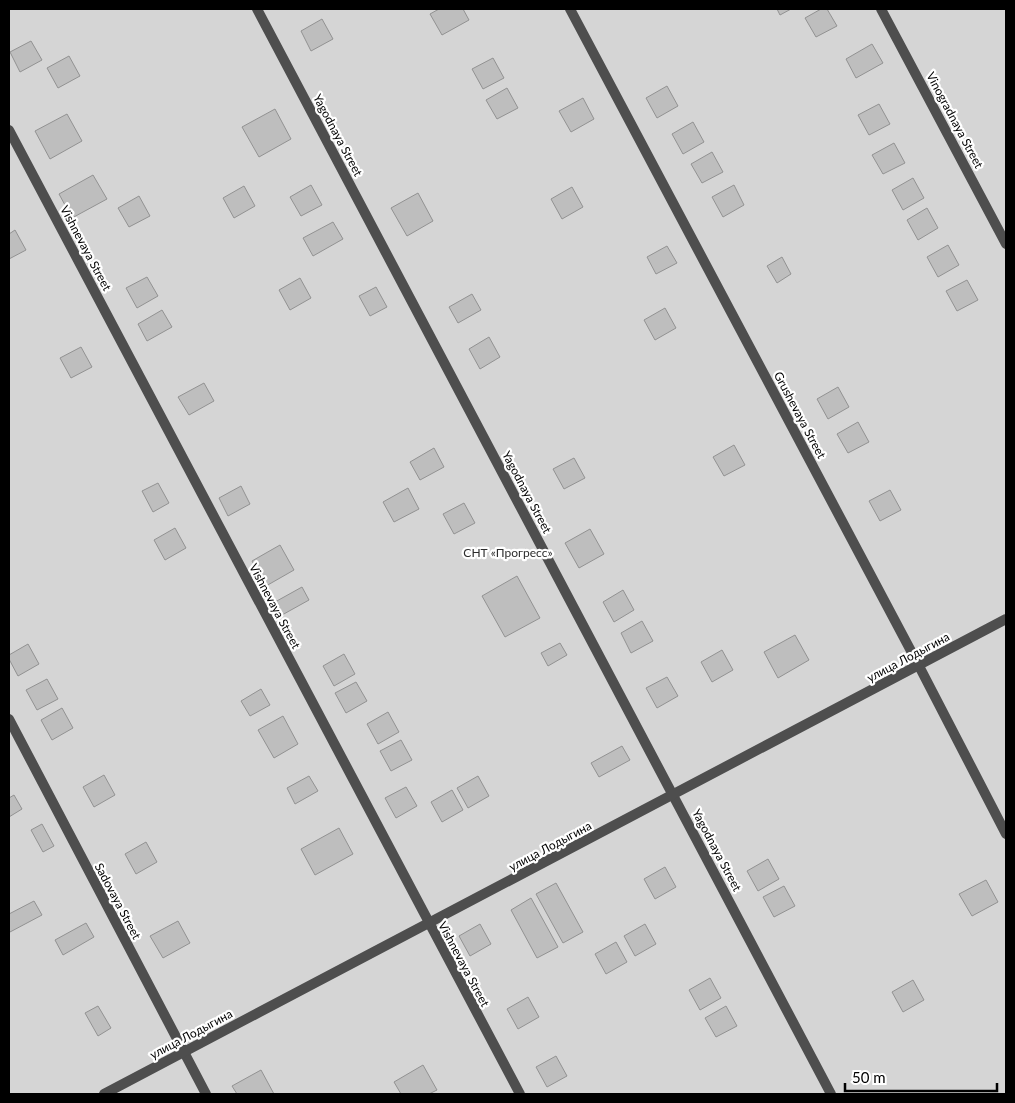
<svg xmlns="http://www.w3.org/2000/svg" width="1015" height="1103" font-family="Lato,sans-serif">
<rect width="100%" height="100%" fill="#fff"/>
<rect fill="#d5d5d5" x="9" y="9" width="997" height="1085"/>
<g fill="#bebebe" stroke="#929292">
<polygon points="439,9 463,9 469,20 442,35 430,14"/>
<polygon points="777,9 791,9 780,15"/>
<polygon points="821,9 827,9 837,26 816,37 805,18"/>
<polygon points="322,19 333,39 311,51 301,31"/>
<polygon points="31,41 42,60 20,72 10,52"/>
<polygon points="872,44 883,63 856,78 846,59"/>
<polygon points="69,56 80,76 58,88 47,68"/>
<polygon points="493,58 504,78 483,89 472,69"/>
<polygon points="667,86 678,106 657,118 646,98"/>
<polygon points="507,88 518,108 497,119 486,100"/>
<polygon points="583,98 594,119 571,132 559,111"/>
<polygon points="879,104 890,124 869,135 858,115"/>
<polygon points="275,109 291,139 259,157 242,127"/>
<polygon points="67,114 82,141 50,159 35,131"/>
<polygon points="693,122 704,142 683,154 672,134"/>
<polygon points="894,143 905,163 883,174 872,155"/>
<polygon points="712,152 723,172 702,183 691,164"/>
<polygon points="93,175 107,199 72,218 59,194"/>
<polygon points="913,178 924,198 903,210 892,190"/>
<polygon points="311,185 322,205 301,216 290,197"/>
<polygon points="734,185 744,205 723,217 712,197"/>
<polygon points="244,186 255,206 234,218 223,198"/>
<polygon points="572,187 583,207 562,219 551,199"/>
<polygon points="418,193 433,221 407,236 391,208"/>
<polygon points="139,196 150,216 129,227 118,208"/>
<polygon points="927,208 938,228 918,240 907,220"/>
<polygon points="333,222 343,239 313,256 303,238"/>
<polygon points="15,230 26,250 9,259 9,234"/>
<polygon points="948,245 959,265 938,277 927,257"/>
<polygon points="667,246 677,263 656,274 647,257"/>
<polygon points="782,257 791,274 777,283 767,266"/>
<polygon points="147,277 158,296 137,308 126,288"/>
<polygon points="300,278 311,298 290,310 279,290"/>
<polygon points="967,280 978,300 957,311 946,291"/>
<polygon points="376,287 387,307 370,316 359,296"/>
<polygon points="472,294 481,310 458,323 449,307"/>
<polygon points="665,308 676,328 655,340 644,320"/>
<polygon points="162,310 172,327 147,341 138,324"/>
<polygon points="489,337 500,357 480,369 469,349"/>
<polygon points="81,347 92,367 71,378 60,358"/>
<polygon points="204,383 214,401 189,415 178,397"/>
<polygon points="838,387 849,407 828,419 817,399"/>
<polygon points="858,422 869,442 848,453 837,434"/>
<polygon points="734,445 745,465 724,476 713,457"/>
<polygon points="434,448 444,467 420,480 410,462"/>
<polygon points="574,458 585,478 564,489 553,469"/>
<polygon points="158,483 169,503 153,512 142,491"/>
<polygon points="241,486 250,504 228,516 219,498"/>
<polygon points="408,488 419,509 394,522 383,502"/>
<polygon points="890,490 901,510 880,521 869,501"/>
<polygon points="464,503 475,523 454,534 443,514"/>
<polygon points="175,528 186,548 165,560 154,540"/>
<polygon points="590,529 604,554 579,568 565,543"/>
<polygon points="280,545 294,570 266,586 252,561"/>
<polygon points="517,576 540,618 505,637 482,596"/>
<polygon points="302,587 309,600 282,615 275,602"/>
<polygon points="623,590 634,610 614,622 603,602"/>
<polygon points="642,621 653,641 631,653 621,633"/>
<polygon points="795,635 809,660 778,678 764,652"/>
<polygon points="560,643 567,655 548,666 541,653"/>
<polygon points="28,644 39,664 18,676 9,659 9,655"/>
<polygon points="722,650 733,670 712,682 701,662"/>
<polygon points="344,654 355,674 334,686 323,666"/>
<polygon points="667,677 678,696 657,708 646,688"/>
<polygon points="47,679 58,699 37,710 26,690"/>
<polygon points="356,682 367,701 346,713 335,693"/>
<polygon points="261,689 270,705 250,716 241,701"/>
<polygon points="62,708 73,728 52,740 41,720"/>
<polygon points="388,712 399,732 378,744 367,724"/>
<polygon points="283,716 298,744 274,758 258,730"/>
<polygon points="401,740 412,760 391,771 380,751"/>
<polygon points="622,746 630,760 599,777 591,763"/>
<polygon points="104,775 115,795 94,807 83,787"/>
<polygon points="309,776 318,791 295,804 287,788"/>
<polygon points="478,776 489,796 468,808 457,788"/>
<polygon points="406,787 417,806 396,818 385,798"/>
<polygon points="452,790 463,810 442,822 431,802"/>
<polygon points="14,795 22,809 9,817 9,798"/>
<polygon points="42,824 54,846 43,852 31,830"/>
<polygon points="339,828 353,854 315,875 301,849"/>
<polygon points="146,842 157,862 136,874 125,854"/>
<polygon points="768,859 779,879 758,891 747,871"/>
<polygon points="665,867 676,887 655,899 644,879"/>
<polygon points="986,880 998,902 972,916 959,894"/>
<polygon points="556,883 583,932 563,943 536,894"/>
<polygon points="784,886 795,906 774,917 763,897"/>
<polygon points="531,898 558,947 537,958 511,910"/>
<polygon points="34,901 42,915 10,932 9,929 9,914"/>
<polygon points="178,921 190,943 163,958 150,936"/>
<polygon points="86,923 94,937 63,955 55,940"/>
<polygon points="480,924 491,944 470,956 459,936"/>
<polygon points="645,924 656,944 635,956 624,936"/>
<polygon points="616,942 627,962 606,974 595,954"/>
<polygon points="710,978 721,998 700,1010 689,990"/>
<polygon points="913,980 924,1000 903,1012 892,992"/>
<polygon points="528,997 539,1017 518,1029 507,1009"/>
<polygon points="98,1006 111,1028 98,1036 85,1013"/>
<polygon points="726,1006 737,1026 716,1037 705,1018"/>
<polygon points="556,1056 567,1076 547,1087 536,1067"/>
<polygon points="423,1065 437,1090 429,1094 401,1094 394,1082"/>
<polygon points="261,1070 274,1094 237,1094 232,1086"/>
</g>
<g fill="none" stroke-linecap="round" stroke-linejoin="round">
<g stroke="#4e4e4e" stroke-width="10">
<polyline points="257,9 831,1094"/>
<polyline points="570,9 919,666 1006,834"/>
<polyline points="881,9 1006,244"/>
<polyline points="9,130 520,1094"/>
<polyline points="9,719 206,1094"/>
<polyline points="104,1094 1006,619"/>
</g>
</g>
<g text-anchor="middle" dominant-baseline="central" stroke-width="4.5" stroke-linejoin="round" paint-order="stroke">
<g font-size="12" fill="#000" stroke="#fff">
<text transform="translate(955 120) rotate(62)">Vinogradnaya Street</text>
<text transform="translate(338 135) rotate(62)">Yagodnaya Street</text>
<text transform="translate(86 248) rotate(62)">Vishnevaya Street</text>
<text transform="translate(800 415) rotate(62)">Grushevaya Street</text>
<text transform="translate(527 492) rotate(62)">Yagodnaya Street</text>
<text transform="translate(275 606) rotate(62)">Vishnevaya Street</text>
<text transform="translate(908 657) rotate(-28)">улица Лодыгина</text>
<text transform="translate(550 846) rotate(-28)">улица Лодыгина</text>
<text transform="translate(717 850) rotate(62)">Yagodnaya Street</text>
<text transform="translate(118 901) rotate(62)">Sadovaya Street</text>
<text transform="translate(464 964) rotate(62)">Vishnevaya Street</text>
<text transform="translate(191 1034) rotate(-28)">улица Лодыгина</text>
</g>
<g font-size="12" fill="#2c2c2c" stroke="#fff">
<text x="508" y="552">СНТ «Прогресс»</text>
</g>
</g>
<rect width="1015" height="1103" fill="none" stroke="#000000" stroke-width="20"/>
<path d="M845 1083v8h152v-8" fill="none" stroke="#000000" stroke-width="2.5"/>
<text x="852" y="1083" font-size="15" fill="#000000" stroke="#ffffff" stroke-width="4" paint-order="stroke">50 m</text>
</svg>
